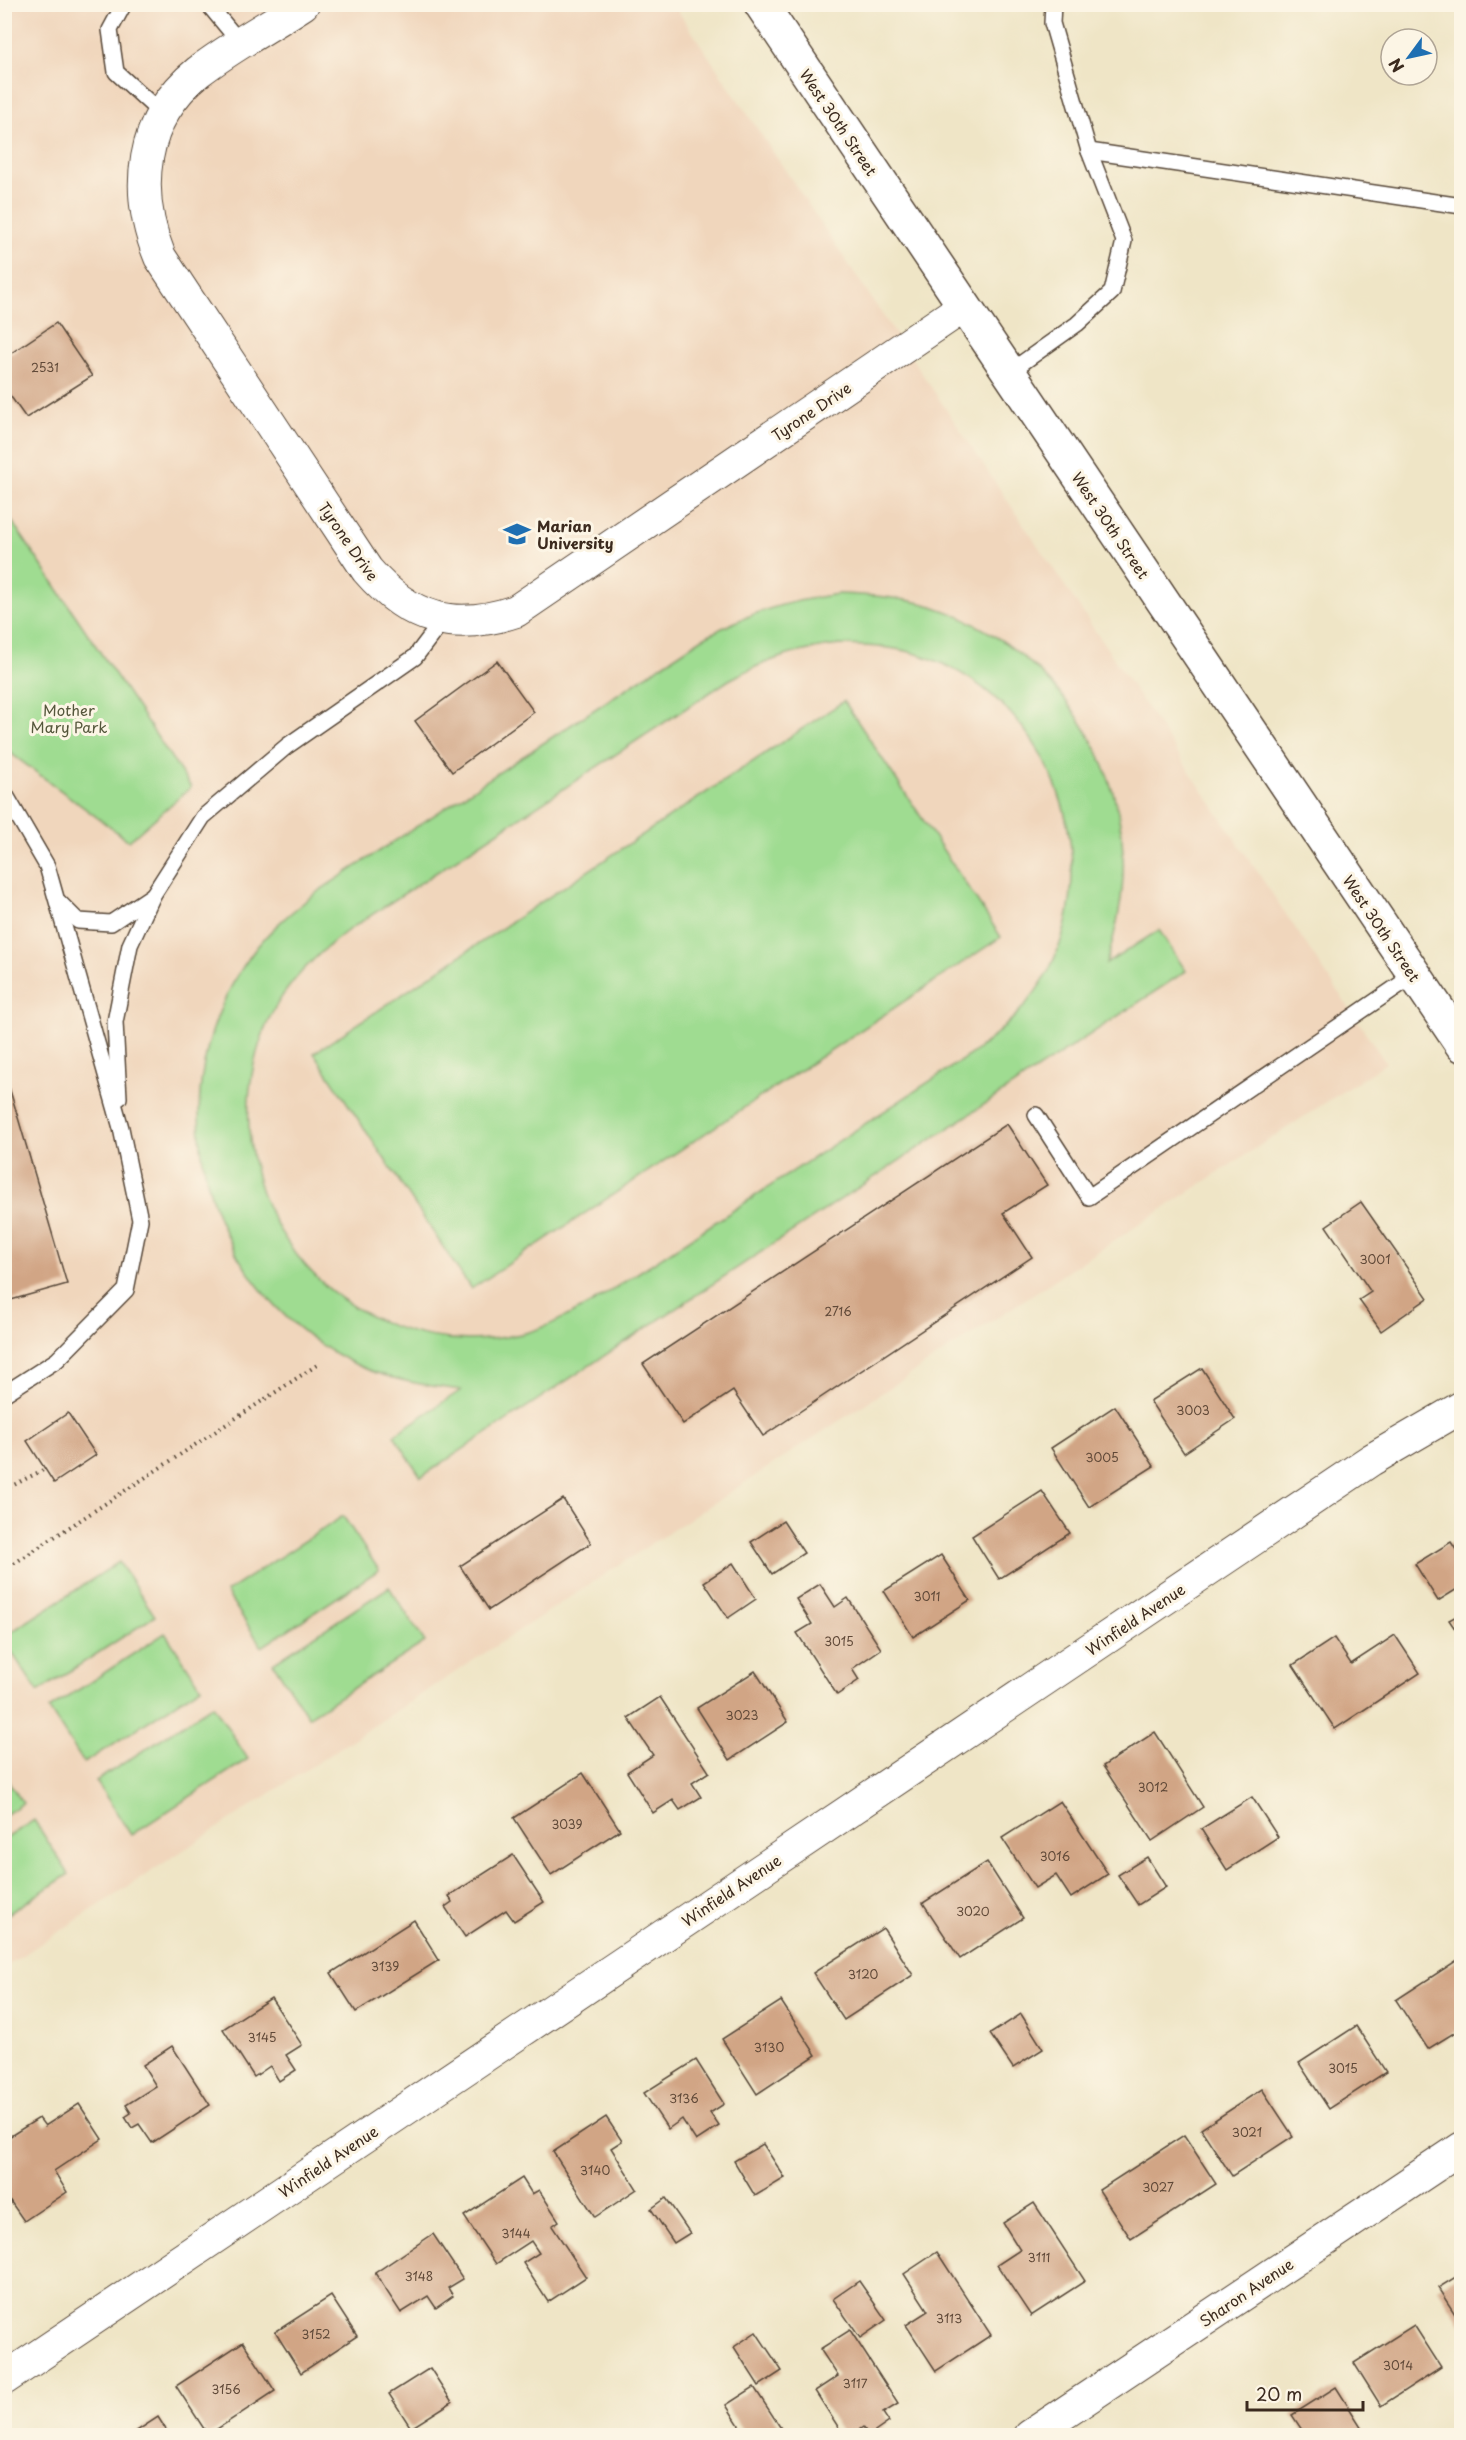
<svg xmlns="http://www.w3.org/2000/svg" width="1466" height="2440" font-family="'Playpen Sans',sans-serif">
<rect width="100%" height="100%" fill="#fcf5e5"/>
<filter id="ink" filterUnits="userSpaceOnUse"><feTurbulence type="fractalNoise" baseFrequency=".0167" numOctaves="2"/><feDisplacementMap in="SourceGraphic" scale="12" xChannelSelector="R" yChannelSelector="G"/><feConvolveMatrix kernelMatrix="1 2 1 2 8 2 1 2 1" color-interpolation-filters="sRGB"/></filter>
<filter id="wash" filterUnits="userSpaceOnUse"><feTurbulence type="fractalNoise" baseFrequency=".008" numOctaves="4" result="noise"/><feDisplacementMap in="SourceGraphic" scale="24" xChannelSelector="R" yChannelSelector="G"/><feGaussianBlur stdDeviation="1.35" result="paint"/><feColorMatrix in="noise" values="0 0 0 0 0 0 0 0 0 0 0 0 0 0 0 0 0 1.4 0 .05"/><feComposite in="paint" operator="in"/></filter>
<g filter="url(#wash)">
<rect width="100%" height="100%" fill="#efe5c6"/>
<polygon fill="#f0d6bc" points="5,5 674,5 1386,1063 5,1967"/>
<g fill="#9fdc91" stroke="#6d8358" stroke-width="1.5" fill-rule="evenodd">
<polygon points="5,511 191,787 129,841 5,749"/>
<path d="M838,594c31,1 63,3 94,12 105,34 187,135 191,247 2,39 -6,75 -17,111l53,-34 27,41 -765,506 -27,-42 67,-45c-39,-5 -79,-11 -114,-30 -148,-78 -194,-269 -96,-405 18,-26 44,-46 69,-65l383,-252c48,-26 80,-36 135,-44zM840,645c26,1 52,1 77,9 130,40 192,196 132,316 -18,34 -46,60 -76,83l-381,250c-23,12 -45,25 -71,31 -185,41 -327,-144 -252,-315 17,-36 47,-64 78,-88l382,-251c39,-21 68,-30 111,-35z"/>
<polygon points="844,701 1001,937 471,1289 314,1053"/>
<polygon points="343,1516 379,1570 262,1647 226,1592"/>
<polygon points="119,1562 155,1616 38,1692 5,1642 5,1636"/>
<polygon points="389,1587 425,1642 308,1717 273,1663"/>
<polygon points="165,1633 201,1687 84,1763 49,1709"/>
<polygon points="213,1705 248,1759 131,1835 96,1781"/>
<polygon points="4,1775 23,1803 5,1815 4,1815"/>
<polygon points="34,1820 69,1874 5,1916 5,1839"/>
</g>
<g id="blocks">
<g fill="#d1a585">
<polygon points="56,323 92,376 26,418 4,387 4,358"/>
<polygon points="497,661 534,712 452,772 415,721"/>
<polygon points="4,1070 67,1284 4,1302"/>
<polygon points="1007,1124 1047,1185 1003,1213 1032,1257 763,1436 733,1391 683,1424 643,1364"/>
<polygon points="1361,1202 1428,1298 1381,1331 1359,1300 1371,1292 1326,1226"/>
<polygon points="1202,1368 1235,1419 1184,1453 1150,1401"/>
<polygon points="1115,1406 1154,1466 1089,1507 1051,1448"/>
<polygon points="68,1413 96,1455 54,1483 27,1441"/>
<polygon points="1042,1491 1070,1533 999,1579 972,1536"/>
<polygon points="563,1499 591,1543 489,1610 460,1566"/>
<polygon points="783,1521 804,1553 772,1574 751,1542"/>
<polygon points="1451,1542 1462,1559 1462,1586 1438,1601 1415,1564"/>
<polygon points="941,1555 970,1600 913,1637 884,1591"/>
<polygon points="733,1563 756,1599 728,1618 704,1582"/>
<polygon points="820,1584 835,1607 848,1598 881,1649 852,1669 859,1680 837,1695 797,1633 812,1624 796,1599"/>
<polygon points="1462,1613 1462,1639 1449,1620"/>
<polygon points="1395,1635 1420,1673 1335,1729 1293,1665 1334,1638 1351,1664"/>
<polygon points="755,1671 788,1722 730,1760 697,1708"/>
<polygon points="660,1697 709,1772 692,1783 701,1797 680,1810 673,1800 653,1813 627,1772 653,1755 628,1718"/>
<polygon points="1155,1732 1203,1807 1152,1841 1103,1766"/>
<polygon points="583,1773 620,1830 551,1875 514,1818"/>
<polygon points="1252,1797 1278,1837 1227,1870 1201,1829"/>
<polygon points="1060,1801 1108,1874 1071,1898 1056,1875 1035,1888 1002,1838"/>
<polygon points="513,1855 544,1902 514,1921 506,1910 465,1937 445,1907 452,1902 449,1896"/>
<polygon points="1147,1857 1166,1887 1138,1905 1118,1875"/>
<polygon points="987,1862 1023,1918 960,1959 923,1903"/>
<polygon points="414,1920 439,1960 356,2012 331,1973"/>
<polygon points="883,1928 913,1975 844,2020 813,1973"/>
<polygon points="1459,1959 1462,1963 1462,2028 1428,2049 1396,2000"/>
<polygon points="271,1998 302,2045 286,2055 296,2070 279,2081 270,2066 254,2077 223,2029"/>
<polygon points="781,2001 816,2055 757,2094 722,2039"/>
<polygon points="1021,2014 1043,2049 1013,2068 990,2034"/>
<polygon points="1356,2026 1386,2072 1329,2109 1299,2063"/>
<polygon points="172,2046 210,2105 152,2143 139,2124 132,2128 125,2117 131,2113 126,2105 156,2086 143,2065"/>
<polygon points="696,2060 724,2104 710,2113 719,2126 696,2141 682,2119 668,2129 644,2093"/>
<polygon points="1262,2089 1293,2136 1232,2176 1201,2129"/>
<polygon points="79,2104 102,2139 54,2171 67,2192 24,2221 4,2192 4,2140 39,2118 45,2126"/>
<polygon points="606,2117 622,2141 611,2148 637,2189 595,2217 553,2152"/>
<polygon points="1184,2135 1216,2184 1131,2239 1099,2190"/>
<polygon points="763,2144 785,2178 755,2196 734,2161"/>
<polygon points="522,2178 532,2194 539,2190 559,2221 552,2226 586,2277 548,2302 523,2263 539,2253 531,2241 496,2264 464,2216"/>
<polygon points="666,2198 690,2233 674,2243 651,2209"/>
<polygon points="1034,2203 1085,2281 1031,2316 997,2265 1020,2250 1003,2223"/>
<polygon points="433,2234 463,2279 448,2288 453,2296 436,2308 428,2296 401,2313 375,2273"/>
<polygon points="937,2252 991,2335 936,2371 906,2325 928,2311 904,2274"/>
<polygon points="1462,2273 1462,2325 1438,2288"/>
<polygon points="859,2281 886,2320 860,2338 833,2299"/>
<polygon points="331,2296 357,2336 301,2373 275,2332"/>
<polygon points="1414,2325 1441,2367 1381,2406 1354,2363"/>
<polygon points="850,2330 898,2404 883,2413 889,2422 869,2436 863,2427 850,2436 844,2436 815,2391 838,2376 820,2349"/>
<polygon points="756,2332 782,2371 759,2386 734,2347"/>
<polygon points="243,2342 275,2391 208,2435 176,2386"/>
<polygon points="430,2368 452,2402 411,2428 389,2394"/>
<polygon points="754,2387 786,2436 746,2436 726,2405"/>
<polygon points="1336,2387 1367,2436 1306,2436 1292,2415"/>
<polygon points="158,2417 170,2436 129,2436"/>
</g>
</g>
</g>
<g filter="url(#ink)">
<use href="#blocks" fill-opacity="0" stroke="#564637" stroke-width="1.5"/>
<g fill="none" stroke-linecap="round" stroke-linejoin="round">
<defs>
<g id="lane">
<polyline points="124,4 110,30 116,72 163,115"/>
<polyline points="208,4 241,44"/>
<polyline points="1089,151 1462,206"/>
<polyline points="1008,373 1077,324 1112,292 1124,241 1089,151 1052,23 1053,4"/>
<polyline points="4,792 47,866 121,1128 140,1220 126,1290 57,1360 4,1394"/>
<polyline points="59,902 78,921 111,923 153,895"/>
<polyline points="119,1098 115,1022 130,945 153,895 203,817 287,746 415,657 443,620"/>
<polyline points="1036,1115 1089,1197 1414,975"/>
</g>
<g id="street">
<path d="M303,4c-35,23 -73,43 -105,68 -58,47 -65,119 -38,185l207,313c43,50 87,62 149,41l447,-304"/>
<polyline points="4,2379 1371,1460 1462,1407"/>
<polyline points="1030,2436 1462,2148"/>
</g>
<polyline id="secondary" points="761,4 1462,1045"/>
</defs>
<use href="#lane" stroke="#564637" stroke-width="18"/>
<use href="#street" stroke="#564637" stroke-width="34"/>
<use href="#secondary" stroke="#564637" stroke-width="36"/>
<g stroke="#564637" stroke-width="4" stroke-dasharray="1.5 4.5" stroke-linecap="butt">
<polyline points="4,1490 45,1469"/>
<polyline points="4,1570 317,1365"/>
</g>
<use href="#lane" stroke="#fff" stroke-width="15"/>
<use href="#street" stroke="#fff" stroke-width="32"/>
<use href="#secondary" stroke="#fff" stroke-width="33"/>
</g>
</g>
<defs>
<symbol id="university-bare" viewBox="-9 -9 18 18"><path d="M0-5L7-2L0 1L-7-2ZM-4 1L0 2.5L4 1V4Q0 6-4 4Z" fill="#1f6fb2" stroke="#fcf5e5" stroke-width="2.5" paint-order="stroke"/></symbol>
</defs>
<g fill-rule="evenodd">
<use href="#university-bare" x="498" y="515" width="38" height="38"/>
</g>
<g text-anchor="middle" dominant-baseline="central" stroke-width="6" stroke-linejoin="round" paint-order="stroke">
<g font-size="12" fill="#604938">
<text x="45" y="367">2531</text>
<text x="1375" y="1259">3001</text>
<text x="838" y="1311">2716</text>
<text x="1193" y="1410">3003</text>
<text x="1102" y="1457">3005</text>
<text x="927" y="1596">3011</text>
<text x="839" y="1641">3015</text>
<text x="742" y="1715">3023</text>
<text x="1153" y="1787">3012</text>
<text x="567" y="1824">3039</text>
<text x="1055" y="1856">3016</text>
<text x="973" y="1911">3020</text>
<text x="385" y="1966">3139</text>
<text x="863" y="1974">3120</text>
<text x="262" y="2037">3145</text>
<text x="769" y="2047">3130</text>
<text x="1343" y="2068">3015</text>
<text x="684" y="2098">3136</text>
<text x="1247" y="2132">3021</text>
<text x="595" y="2170">3140</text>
<text x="1158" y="2187">3027</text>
<text x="516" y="2233">3144</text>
<text x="1039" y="2257">3111</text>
<text x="419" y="2276">3148</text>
<text x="949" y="2318">3113</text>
<text x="316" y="2334">3152</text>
<text x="1398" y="2365">3014</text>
<text x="855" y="2383">3117</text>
<text x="226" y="2389">3156</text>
</g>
<g font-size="15" fill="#3b2a1e" stroke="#fcf5e5">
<text transform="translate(839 122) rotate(56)">West 30th Street</text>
<text transform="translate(811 411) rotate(-34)">Tyrone Drive</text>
<text transform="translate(1111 525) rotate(56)">West 30th Street</text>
<text transform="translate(349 541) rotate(55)">Tyrone Drive</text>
<text transform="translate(1382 928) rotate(56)">West 30th Street</text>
<text transform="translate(1135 1619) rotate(-34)">Winfield Avenue</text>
<text transform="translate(731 1890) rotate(-34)">Winfield Avenue</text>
<text transform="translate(328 2161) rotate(-34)">Winfield Avenue</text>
<text transform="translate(1246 2292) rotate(-34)">Sharon Avenue</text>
</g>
<g font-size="15" font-weight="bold" fill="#3b2a1e" stroke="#fcf5e5" text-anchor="start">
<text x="537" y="525">Marian<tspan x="537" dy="17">University</tspan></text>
</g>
<g font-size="15" fill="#54563b" stroke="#fcf5e5">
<text x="69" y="709">Mother<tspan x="69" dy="17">Mary Park</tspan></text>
</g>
</g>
<rect width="1466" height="2440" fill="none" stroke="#fcf5e5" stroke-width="24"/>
<g transform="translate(1409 57) rotate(237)"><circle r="28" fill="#fcf5e5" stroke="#afa495" stroke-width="1.5"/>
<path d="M0-4.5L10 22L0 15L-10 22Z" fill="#1f6fb2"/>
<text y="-9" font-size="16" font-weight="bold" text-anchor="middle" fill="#3b2a1e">N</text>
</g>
<path d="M1247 2401v9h116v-9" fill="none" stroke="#3b2a1e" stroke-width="3"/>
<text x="1256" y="2401" font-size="18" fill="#3b2a1e" stroke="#fcf5e5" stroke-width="4.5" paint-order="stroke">20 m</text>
</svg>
